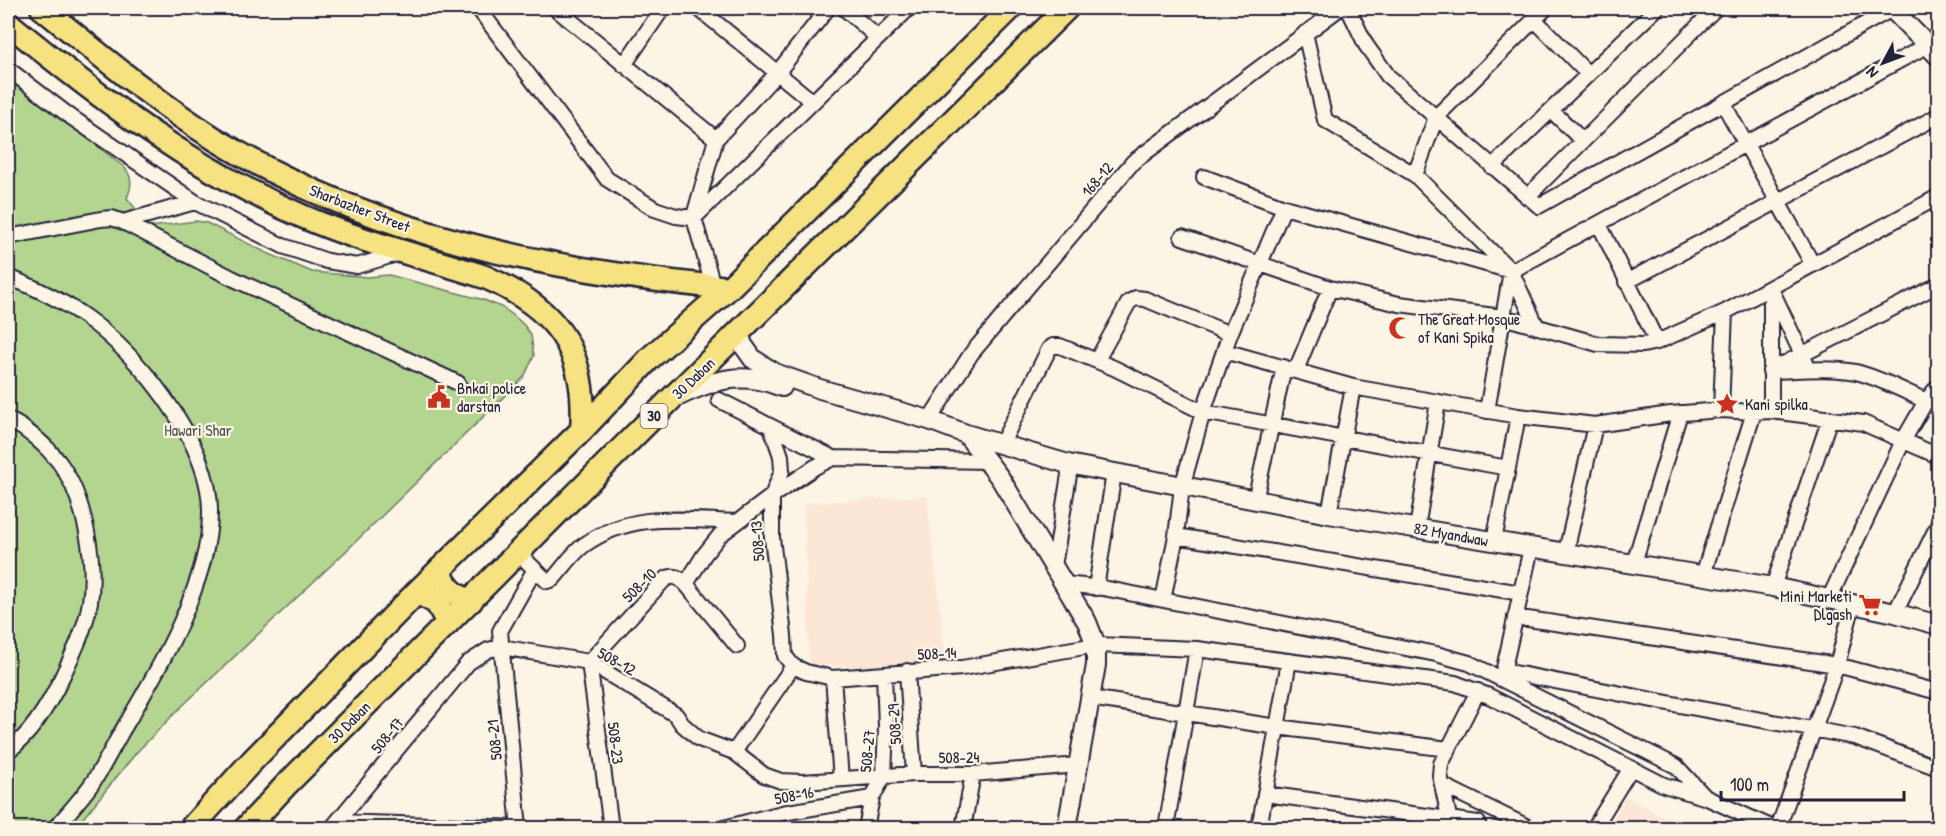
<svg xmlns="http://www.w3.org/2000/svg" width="1946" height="836" font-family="'Patrick Hand',sans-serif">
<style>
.built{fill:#fce6d5}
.green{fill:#b3d58f;stroke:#6a7c65;stroke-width:1.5}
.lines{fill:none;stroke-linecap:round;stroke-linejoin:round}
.minor-casing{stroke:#22223b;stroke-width:18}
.tertiary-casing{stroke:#22223b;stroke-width:22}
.primary-casing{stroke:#22223b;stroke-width:27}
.minor{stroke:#fcf5e5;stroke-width:14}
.tertiary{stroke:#fcf5e5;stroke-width:18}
.primary{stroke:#f7e281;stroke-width:22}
.labels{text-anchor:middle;stroke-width:4.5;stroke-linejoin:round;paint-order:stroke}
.shield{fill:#fcf5e5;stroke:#63616e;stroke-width:1.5}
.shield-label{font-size:15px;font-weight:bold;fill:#22223b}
.street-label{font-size:16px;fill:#22223b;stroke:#fcf5e5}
.poi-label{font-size:16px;fill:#22223b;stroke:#fcf5e5;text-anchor:start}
.park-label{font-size:16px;fill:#4e5854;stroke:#fcf5e5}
</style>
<rect width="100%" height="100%" fill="#fcf5e5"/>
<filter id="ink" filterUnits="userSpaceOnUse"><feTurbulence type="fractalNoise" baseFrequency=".0167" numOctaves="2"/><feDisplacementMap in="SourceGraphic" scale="12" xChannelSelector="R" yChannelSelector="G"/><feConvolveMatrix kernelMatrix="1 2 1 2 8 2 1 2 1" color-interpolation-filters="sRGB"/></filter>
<g filter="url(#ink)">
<path class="built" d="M927,496L947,669L809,665L804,503Z
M1626,797L1684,828H1608Z"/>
<path class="green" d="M8,77L124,167C133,177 132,186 127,198L150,227L196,221L207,223L267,253L312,272L368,277L389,275L484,300L501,307L513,315L524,325L531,335L534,356L524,377L344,553L177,711L137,752L75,828H8Z"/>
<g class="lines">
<g class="minor-casing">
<path id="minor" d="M478,8L607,179L655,209L676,216L694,218L713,286
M555,8L716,139
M698,8L813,102
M844,8L878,38
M1348,8L1366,45L1388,76L1539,206L1892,9
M1534,19L1588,74
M1305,33L1325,120L1415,175L1511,271L1537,327
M624,65L663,8
M8,69L71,117L195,202L283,246L327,261L357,266L400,253
M1723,103L1813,265
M1552,111L1583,141
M1492,167L1657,8
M1415,175L1436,117L1546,8
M1204,177L1284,207L1511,271L1928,45
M1527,197L1716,8
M694,216L716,139L778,72L828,8
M694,218L909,8
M123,222L195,202
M1599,224L1657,342
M8,237L101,219L112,218L123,222L232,278L458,383
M1182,237L1330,288L1399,304L1503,317L1598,344L1643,345L1657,342L1725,312L1938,197
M8,277C70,301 107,327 150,379C178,414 209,462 210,509C212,579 157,673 122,731C113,747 105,763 95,779C84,796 69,812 55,828
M1626,282L1938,116
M1773,293L1806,363
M1224,351L1353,387L1518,416L1595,425L1671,414L1721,410L1754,412L1771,411L1863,423L1938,456
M1097,360L1129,302L1136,298L1145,299L1230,334
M1296,370L1330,288
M1770,371L1938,285
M1775,371C1801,370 1830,367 1856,372C1880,378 1904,391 1926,401
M719,400L833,458L988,461
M1721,410L1725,312
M1487,411L1511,271
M1771,411V288
M8,419C28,430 45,444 59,462C85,497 96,561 90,602C86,627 74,652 63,675C50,703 33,733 8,751
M929,420L971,354L1133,162L1340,8
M771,427L781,456L782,471L772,496V538L784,635L785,656L793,666L806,672L833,678L962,668L1096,645L1197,649L1455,683L1489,696L1664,785L1707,798L1773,828
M1001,445L1049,349L1053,346H1060L1114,368L1203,412L1508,468
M1255,501L1284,367
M1329,514L1353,387
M1417,528L1438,402
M1176,536L1521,593
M1494,541L1518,416
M1566,552L1595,425
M518,553L547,581L553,579C563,568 573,553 584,545C632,511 682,520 736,522
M1634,563L1680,413
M1054,566L1069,475L1068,464
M1703,575L1754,412
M686,584L704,555L720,535L772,496L815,467L833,458
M1064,584L1103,588L1436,654L1469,663L1676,766L1705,797
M1773,587L1830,418
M1096,588L1114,473
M1829,599L1903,441L1926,401L1938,386
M1163,600L1176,536L1182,487L1203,412L1230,334L1284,207
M1895,613L1938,525
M1515,617L1837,665L1938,692
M907,671L914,774
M1504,671L1668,703L1855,737L1938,768
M1502,677L1531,548
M833,678L841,779
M1090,698L1277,727L1448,749
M734,752L793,666
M1442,785L1530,828
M1265,794L1478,823
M1449,817L1440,775L1441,764L1478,691
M337,822L523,828
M332,828L468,663L488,650L501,647L589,662L676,715L682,724L699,739L734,752L764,775L781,781L803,782L914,774H973L1078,765
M519,828L500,631L535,569
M611,828L589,662L664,580C674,574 678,577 686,584L737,646
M724,828L782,813L872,798
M866,828L872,798L884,776L886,726L884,674
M963,828L973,774
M1166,828L1197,649
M1259,828L1289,661
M1594,828L1631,768
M1778,828L1837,665L1853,604"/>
</g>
<g class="tertiary-casing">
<path id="tertiary" d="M1891,8L1938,56
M739,333L743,345L753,359L775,373L820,389L929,420L966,434L1068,464L1329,514L1773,587L1895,613L1938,625
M679,396C715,379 743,371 782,387
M967,435L1000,478L1087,622L1096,645V665L1067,828"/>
</g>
<g class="primary-casing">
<path id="primary" d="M42,8C98,53 154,101 215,139C370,235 550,271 729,288
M8,23C102,100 191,168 304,217C362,242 424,257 485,277C556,308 588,350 582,430
M440,569C444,586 454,596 471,601
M417,592L437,603L448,623
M191,828L252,761L417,592L582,430L650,358L729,288L1011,8
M246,828L285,786L668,402L1067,8"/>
</g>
<use href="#minor" class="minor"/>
<use href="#tertiary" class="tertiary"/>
<use href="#primary" class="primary"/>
</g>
</g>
<defs>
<g id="mosque-bare" transform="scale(1.8)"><path d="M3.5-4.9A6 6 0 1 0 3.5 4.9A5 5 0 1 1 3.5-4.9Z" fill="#c8321e" stroke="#fcf5e5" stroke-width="2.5" paint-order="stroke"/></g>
<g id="civic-bare" transform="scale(1.8)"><path d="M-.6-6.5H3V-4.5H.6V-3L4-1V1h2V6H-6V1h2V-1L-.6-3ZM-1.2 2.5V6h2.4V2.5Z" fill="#c8321e" stroke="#fcf5e5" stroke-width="2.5" paint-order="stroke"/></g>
<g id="sight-bare" transform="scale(1.8)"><path d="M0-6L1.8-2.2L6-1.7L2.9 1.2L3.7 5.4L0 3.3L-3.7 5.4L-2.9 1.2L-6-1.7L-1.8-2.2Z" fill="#c8321e" stroke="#fcf5e5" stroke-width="2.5" paint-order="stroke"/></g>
<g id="supermarket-bare" transform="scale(1.8)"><path d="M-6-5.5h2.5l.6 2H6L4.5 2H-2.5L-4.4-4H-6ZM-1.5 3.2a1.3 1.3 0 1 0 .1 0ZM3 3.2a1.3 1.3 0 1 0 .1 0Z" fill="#c8321e" stroke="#fcf5e5" stroke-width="2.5" paint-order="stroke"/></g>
</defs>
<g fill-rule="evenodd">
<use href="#mosque-bare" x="1400" y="328"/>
<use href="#civic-bare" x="439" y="397"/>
<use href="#sight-bare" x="1727" y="404"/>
<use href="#supermarket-bare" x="1870" y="605"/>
</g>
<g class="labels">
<rect class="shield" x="640.5" y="404" width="27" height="24" rx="4.5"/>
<g class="shield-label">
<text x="654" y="421">30</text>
</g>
<g class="street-label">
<text transform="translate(1097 179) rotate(-50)" y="6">168-12</text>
<text transform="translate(360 208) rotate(21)" y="6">Sharbazher Street</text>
<text transform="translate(693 378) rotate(-44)" y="6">30 Daban</text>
<text transform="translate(1451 534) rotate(10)" y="6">82 Myandwaw</text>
<text transform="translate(757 541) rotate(-94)" y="6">508-13</text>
<text transform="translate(639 585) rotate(-45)" y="6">508-10</text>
<text transform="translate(937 653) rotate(-3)" y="6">508-14</text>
<text transform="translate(617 661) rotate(29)" y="6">508-12</text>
<text transform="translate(349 722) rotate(-45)" y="6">30 Daban</text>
<text transform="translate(894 724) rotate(-94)" y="6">508-29</text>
<text transform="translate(387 735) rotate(-51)" y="6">508-17</text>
<text transform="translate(494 740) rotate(-96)" y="6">508-21</text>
<text transform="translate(616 743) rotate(83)" y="6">508-23</text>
<text transform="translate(867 751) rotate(-85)" y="6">508-27</text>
<text transform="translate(959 757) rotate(-1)" y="6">508-24</text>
<text transform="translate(794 795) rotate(-11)" y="6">508-16</text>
</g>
<g class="poi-label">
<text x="1418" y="325">The Great Mosque<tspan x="1418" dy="18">of Kani Spika</tspan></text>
<text x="457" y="394">Bnkai police<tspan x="457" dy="18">darstan</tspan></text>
<text x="1745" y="410">Kani spilka</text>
<text x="1852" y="602" text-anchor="end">Mini Marketi<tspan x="1852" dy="18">Dlgash</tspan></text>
</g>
<g class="park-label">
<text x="198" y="436">Hawari Shar</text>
</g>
</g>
<rect width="1946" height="836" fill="none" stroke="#fcf5e5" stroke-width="30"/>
<rect x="15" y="15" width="1916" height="806" fill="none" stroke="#22223b" stroke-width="2" filter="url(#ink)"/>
<g transform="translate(1883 63) rotate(229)" stroke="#fcf5e5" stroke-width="4.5" paint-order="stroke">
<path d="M0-4.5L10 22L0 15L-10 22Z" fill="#22223b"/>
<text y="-9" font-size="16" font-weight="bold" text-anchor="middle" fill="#22223b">N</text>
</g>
<path d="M1721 791v9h183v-9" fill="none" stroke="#22223b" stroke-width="3"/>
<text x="1730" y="791" font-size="18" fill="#22223b" stroke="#fcf5e5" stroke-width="4.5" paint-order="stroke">100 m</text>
</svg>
